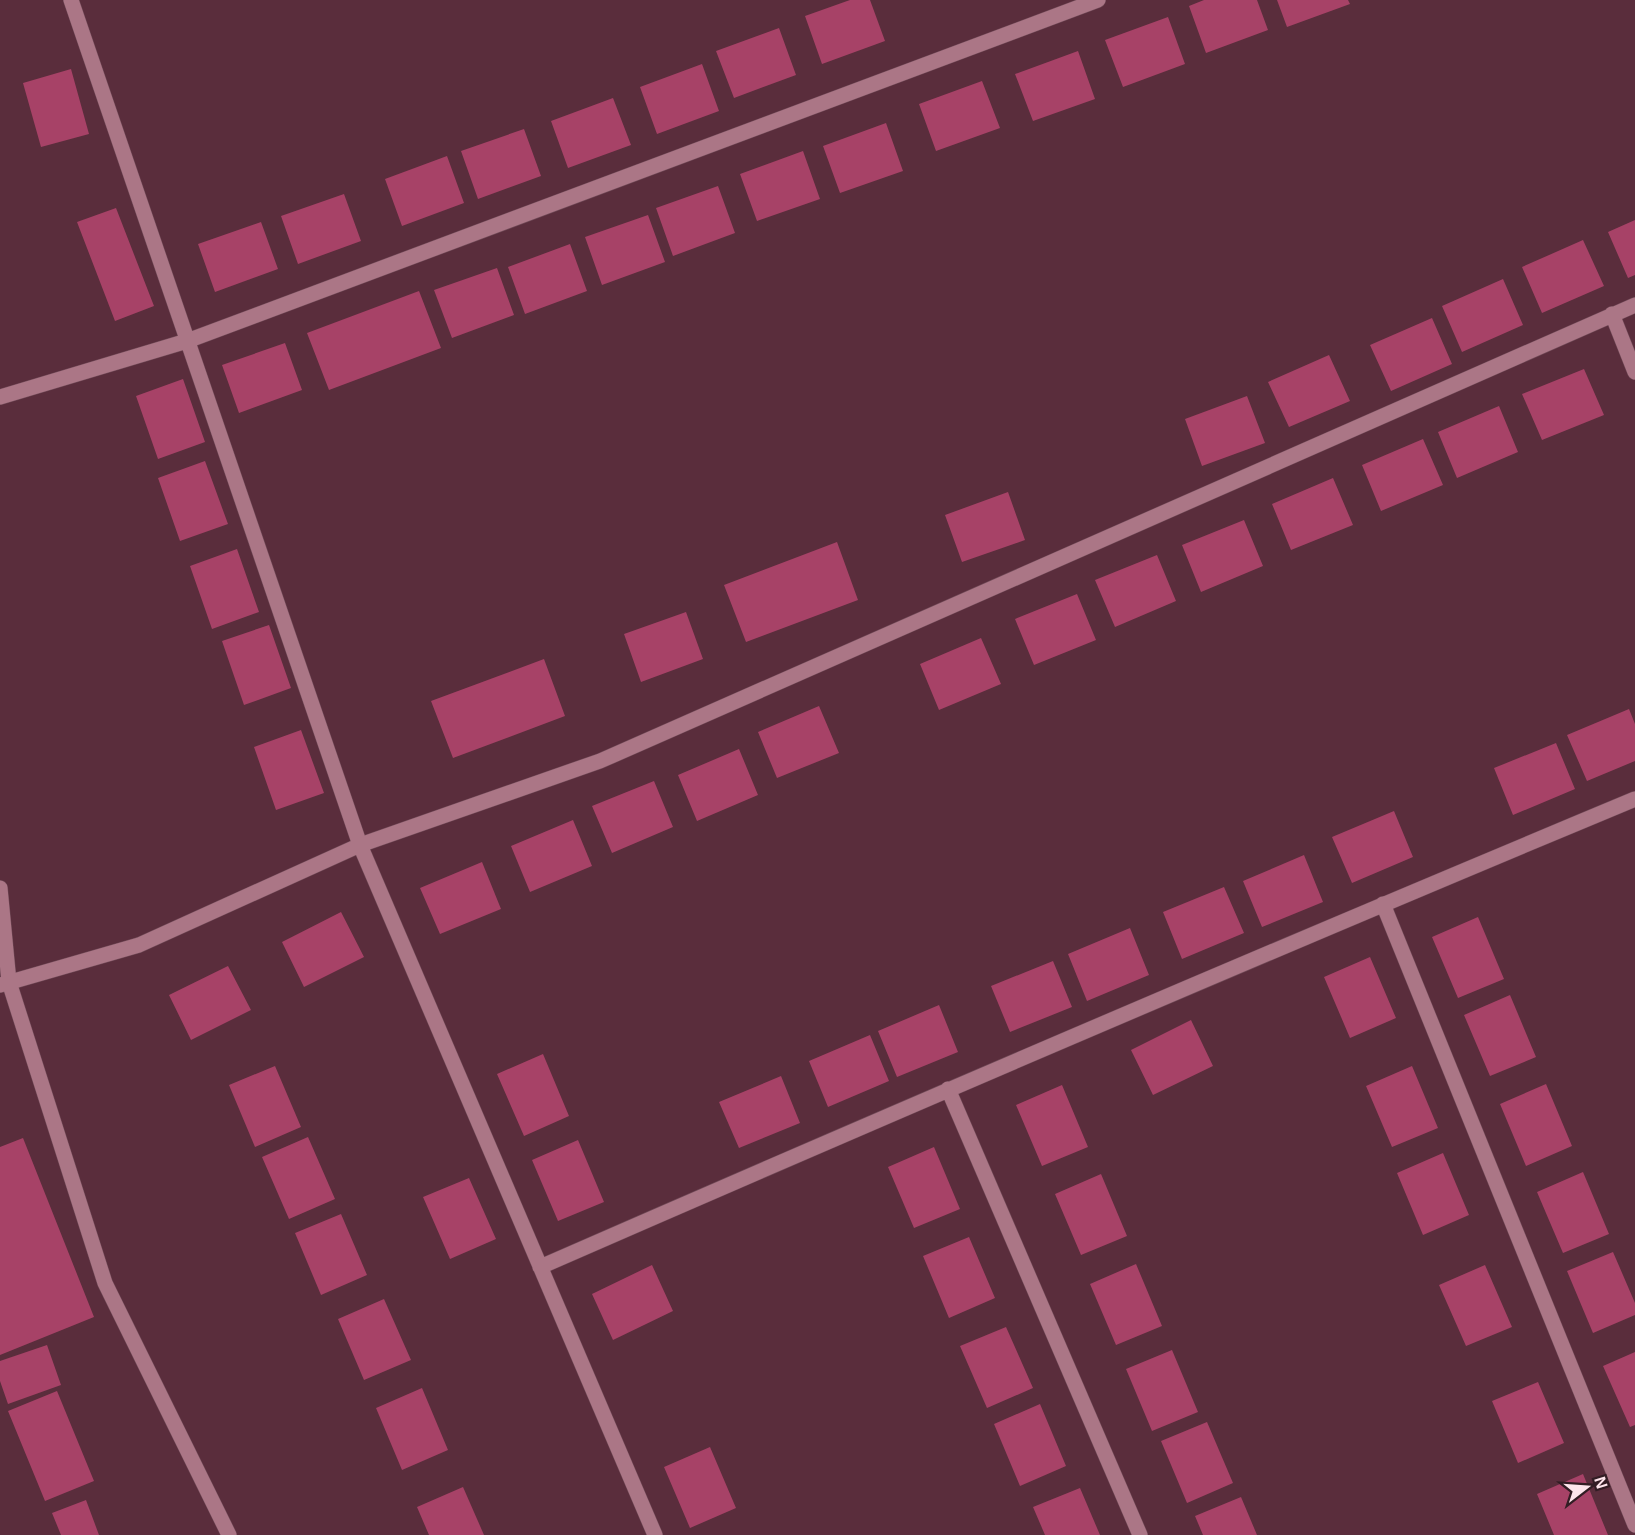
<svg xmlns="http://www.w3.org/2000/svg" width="1635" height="1535" font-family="Helvetica,sans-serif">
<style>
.building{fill:#a74267}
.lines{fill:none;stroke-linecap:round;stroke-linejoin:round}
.street-casing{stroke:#704a57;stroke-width:16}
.street{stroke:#ab7686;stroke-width:15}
</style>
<rect width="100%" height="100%" fill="#5a2d3c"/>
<path class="building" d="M850,0H870L885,41L822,64L805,16Z
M1204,0H1257L1268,30L1206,53L1189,6Z
M1277,0H1348L1350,4L1287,27Z
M1168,17L1185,64L1123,87L1105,40Z
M779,28L796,75L734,98L716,51Z
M1078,51L1095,99L1033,121L1015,74Z
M702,64L719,111L657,134L640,87Z
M71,69L89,134L41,147L23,83Z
M982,81L1000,128L936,151L919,104Z
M613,98L631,145L568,168L551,121Z
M886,123L903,171L840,193L823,146Z
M524,129L541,176L478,199L461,151Z
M803,151L820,199L757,221L740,174Z
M447,156L464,203L402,226L385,179Z
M718,186L735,233L673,256L656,208Z
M344,194L361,241L298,264L281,216Z
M116,208L154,306L115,321L77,222Z
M648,215L665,262L602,285L585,237Z
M1635,220V275L1628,278L1608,232Z
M261,222L278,269L215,292L198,244Z
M1583,240L1604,286L1542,313L1522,267Z
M570,244L587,291L525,314L508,267Z
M497,268L514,315L452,338L434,290Z
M1503,279L1523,325L1462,352L1442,306Z
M419,291L441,348L329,390L307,333Z
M1432,318L1452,364L1391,391L1370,345Z
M285,343L302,390L239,413L222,365Z
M1329,355L1350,401L1289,427L1268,382Z
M1584,369L1604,415L1542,440L1522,394Z
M183,379L205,442L158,459L136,396Z
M1247,396L1265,443L1202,466L1185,419Z
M1499,406L1518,452L1457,478L1438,432Z
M1423,439L1443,485L1381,511L1362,465Z
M205,461L228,524L180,541L158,478Z
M1333,478L1353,525L1291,550L1272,504Z
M1008,492L1025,540L962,562L945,515Z
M1244,520L1263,566L1201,592L1182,545Z
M837,542L858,600L746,642L724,585Z
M237,549L259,612L212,629L190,566Z
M1157,555L1176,601L1115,627L1095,580Z
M1077,594L1096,640L1034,665L1015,619Z
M686,612L703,659L641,682L624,634Z
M269,625L291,688L244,705L222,641Z
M981,638L1001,684L939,710L920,664Z
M544,659L565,716L453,758L431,701Z
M819,706L839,753L777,778L758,732Z
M1629,709L1635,724V761L1587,781L1567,735Z
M301,730L324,793L276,810L254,747Z
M1556,743L1575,789L1513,815L1494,768Z
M739,749L758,795L697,821L678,775Z
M654,781L673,827L612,853L592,806Z
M1394,811L1413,857L1352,883L1332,837Z
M573,820L592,866L530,892L511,846Z
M1304,855L1323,902L1262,927L1243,881Z
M482,862L501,909L440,934L420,888Z
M1224,887L1244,933L1182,959L1163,912Z
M341,912L364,957L304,987L282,942Z
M1478,917L1504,979L1458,998L1432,937Z
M1130,928L1149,975L1087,1001L1068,954Z
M1370,957L1396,1018L1350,1038L1324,977Z
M1053,961L1072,1007L1010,1032L991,986Z
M228,966L251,1010L191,1040L169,995Z
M1510,995L1536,1057L1490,1076L1464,1015Z
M939,1005L958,1052L897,1077L878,1031Z
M1191,1020L1213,1066L1153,1095L1131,1050Z
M870,1035L889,1081L828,1107L809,1061Z
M543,1054L569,1116L524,1136L497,1074Z
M275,1066L301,1127L255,1147L229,1085Z
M1412,1066L1438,1128L1392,1147L1366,1086Z
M781,1076L800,1123L739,1148L719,1102Z
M1546,1084L1572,1146L1526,1166L1500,1104Z
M1062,1085L1088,1147L1042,1166L1016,1105Z
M308,1137L335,1199L289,1219L262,1157Z
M23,1138L94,1317L0,1355V1147Z
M578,1140L604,1202L558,1221L532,1160Z
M934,1147L960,1209L914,1228L888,1167Z
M1443,1153L1469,1215L1423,1235L1397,1173Z
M1583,1172L1609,1234L1563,1253L1537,1192Z
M1101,1174L1127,1236L1081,1255L1055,1194Z
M469,1178L496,1239L450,1259L423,1197Z
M341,1214L367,1275L321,1295L295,1233Z
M969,1237L995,1298L949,1318L923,1256Z
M1613,1252L1635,1303V1315L1593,1333L1567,1271Z
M1136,1264L1162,1326L1116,1345L1090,1284Z
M652,1265L673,1311L613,1340L592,1294Z
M1485,1265L1512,1327L1466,1346L1439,1285Z
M384,1299L411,1360L364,1380L338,1319Z
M1006,1327L1033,1388L987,1408L960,1346Z
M47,1345L61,1385L8,1404L0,1381V1361Z
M1172,1350L1198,1412L1152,1431L1126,1369Z
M1635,1352V1425L1630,1427L1603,1366Z
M1538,1382L1564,1443L1518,1463L1492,1401Z
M422,1388L448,1450L402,1470L376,1408Z
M57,1391L94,1481L45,1501L8,1411Z
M1040,1404L1066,1466L1020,1486L994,1424Z
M1207,1422L1233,1483L1187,1503L1161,1441Z
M710,1447L736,1508L690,1528L664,1467Z
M1583,1474L1608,1535H1554L1537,1494Z
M463,1487L484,1535H429L417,1507Z
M1080,1488L1100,1535H1045L1033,1507Z
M1241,1497L1257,1535H1203L1195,1516Z
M86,1500L99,1535H61L52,1513Z"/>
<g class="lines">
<g class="street-casing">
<path id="street" d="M71,0L360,845L655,1535
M1612,314L1635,372
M0,397L187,341L1098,0
M0,888L9,982L105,1283L229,1535
M1383,904L1635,1525
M0,985L139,945L360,845L600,761L1635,305
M948,1089L1140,1535
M540,1267C904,1108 1268,952 1635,799"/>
</g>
<use href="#street" class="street"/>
</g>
<g transform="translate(1587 1487) rotate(73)" stroke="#321d24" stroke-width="4.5" paint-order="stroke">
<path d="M0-4.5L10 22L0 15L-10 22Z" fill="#fde5ec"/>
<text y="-9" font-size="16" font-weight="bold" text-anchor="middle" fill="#fde5ec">N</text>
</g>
</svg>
